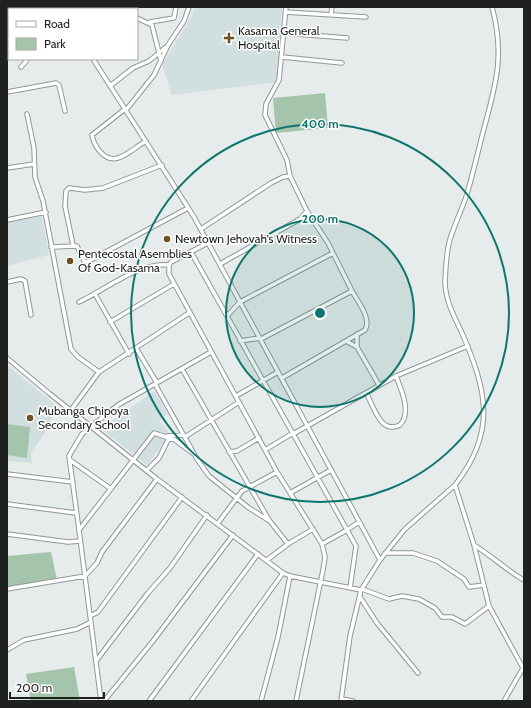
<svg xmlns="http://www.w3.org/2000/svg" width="531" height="708" font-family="Cabin,sans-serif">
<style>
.built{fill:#d1dfe0}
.green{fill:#a4c4ab}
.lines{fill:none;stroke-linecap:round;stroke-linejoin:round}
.minor-casing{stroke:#929797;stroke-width:5.5}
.minor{stroke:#fff;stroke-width:3.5}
.ring{fill:none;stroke:#0f766e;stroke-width:2}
.poi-dot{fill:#6e5024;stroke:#fff;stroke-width:1.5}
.labels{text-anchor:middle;stroke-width:3;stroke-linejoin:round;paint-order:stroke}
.poi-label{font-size:12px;fill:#1f2121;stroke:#fff;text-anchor:start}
.centre{fill:#0f766e;stroke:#fff;stroke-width:2}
.ring-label{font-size:12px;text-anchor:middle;font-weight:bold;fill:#0f766e;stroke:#fff;stroke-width:3;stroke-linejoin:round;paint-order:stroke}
</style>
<rect width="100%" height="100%" fill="#e6ebeb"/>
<path class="built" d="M193,7H282L277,82L172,95L162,65L194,12Z
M42,216L49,255L7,266V222Z
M7,365L57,406L47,430L31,453L32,463L7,461Z
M154,391L168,414L159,420L170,434L147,465L101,429Z"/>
<path class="green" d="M325,93L328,128L276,133L273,98Z
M7,424L30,427L27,458L7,455Z
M51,552L57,580L7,587V556Z
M74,667L80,701H31L26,674Z"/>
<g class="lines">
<g class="minor-casing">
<path id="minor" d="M61,7L62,9
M127,7L129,9
M286,7L279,80L266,104L265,115L287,160L290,176L307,211L328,243L352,291
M285,12L366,17
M331,15L332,7
M137,18L152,25L161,61
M150,22L174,18L176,7
M284,33L347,38
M7,37H9
M282,57L342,63
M93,59L194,217L380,560
M21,67L28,59
M110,86L133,68L149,61L166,47
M7,92L56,83L59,85L65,111
M125,109L92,135C94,146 104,162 118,158C128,155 137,146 146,141
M126,110L154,75L168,45L184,21L189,7
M27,114L34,148L35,177L43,201L71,349L78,357L99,372
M7,168L34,164
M300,219L307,211
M7,220L46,212
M201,229L271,183L283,177L290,176
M208,243L171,262L169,265V274L277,472L322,544L325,557L323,570L296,701
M73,245L65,206L66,191L69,188L85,190L103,188L162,165
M51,247L77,246L84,261L87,262L188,208
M191,252L356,546L350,588
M220,264L300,219H312
M7,282L21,279L25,281L31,315
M95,294L129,354
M79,302C105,290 140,261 169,265
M227,316L240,302L333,253
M110,322L174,284
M357,334V347L379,385
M261,339L352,291C358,302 372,319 365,330L282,378
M240,341L260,338
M346,341L357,347
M136,348L157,383
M7,358L50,394L157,479L283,573L290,576L361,590L380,560L405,529L455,485C497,432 487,391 462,333C454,316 445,300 445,281C446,267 446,253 450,239C455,224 462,209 467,194C473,173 478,152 483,132C496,85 505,55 492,7
M182,369L269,520L288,544
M155,384L197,459L209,476L249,508L268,520
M366,393C374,406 380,435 400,425C412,412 401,389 396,376
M236,396L278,372
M71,410L99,372L189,313
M293,434L396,376L468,346
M167,436L184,435
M185,437L239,402
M265,450L293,433
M229,452L237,451L259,438
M70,460L111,489
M147,470L159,458L169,438
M7,474L73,482
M455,485L474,545L489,606L523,668L504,701
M290,493L331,470
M7,504L76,513
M218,523L242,491L277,472
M79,530L69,456L82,434L118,405L211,352
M347,530L359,522
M7,534L68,542L80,541
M322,544L347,530
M474,545C492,556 506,570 524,580
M385,553H413L437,561L464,579L469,587L484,585
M267,560L288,544L313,529
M7,589L85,576L97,563L102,552L157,479
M362,589L389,599L402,596L419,599L435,608L442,617H452L465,624L489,606
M360,597L377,623L418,673
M90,616L98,612L182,497
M7,650L24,640L77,629L91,622
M96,661L148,593L170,568L207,515
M342,699L353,701
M101,701L79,530L154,433L175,440L194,454
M104,701L153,641L233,535
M149,701L258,554
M191,701L283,573
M261,701L278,637L290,576
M341,701L350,636L361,590"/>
</g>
<use href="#minor" class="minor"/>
</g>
<circle cx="320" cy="313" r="94" fill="#0f766e" fill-opacity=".12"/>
<g class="ring">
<circle cx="320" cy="313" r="94"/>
<circle cx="320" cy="313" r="189"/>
</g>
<g class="poi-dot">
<path d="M227 32h4v4h4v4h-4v4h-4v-4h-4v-4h4z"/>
<circle cx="167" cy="239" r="4"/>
<circle cx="70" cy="261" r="4"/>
<circle cx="30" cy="418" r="4"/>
</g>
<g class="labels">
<g class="poi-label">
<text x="238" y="35">Kasama General<tspan x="238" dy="14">Hospital</tspan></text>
<text x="175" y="243">Newtown Jehovah's Witness</text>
<text x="78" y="258">Pentecostal Asemblies<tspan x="78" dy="14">Of God-Kasama</tspan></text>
<text x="38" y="415">Mubanga Chipoya<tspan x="38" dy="14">Secondary School</tspan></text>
</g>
</g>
<circle cx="320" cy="313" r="6" class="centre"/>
<g class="ring-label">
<text x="320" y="128">400 m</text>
<text x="320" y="223">200 m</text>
</g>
<rect width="531" height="708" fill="none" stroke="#1f2121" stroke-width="16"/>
<rect x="8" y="8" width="130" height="52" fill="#ffffff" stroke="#a5a6a6"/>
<rect x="16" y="21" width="20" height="6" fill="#ffffff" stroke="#a5a6a6"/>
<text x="44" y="28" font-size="12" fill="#1f2121">Road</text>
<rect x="16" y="38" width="20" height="12" fill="#a4c4ab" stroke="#a5a6a6"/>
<text x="44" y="48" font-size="12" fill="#1f2121">Park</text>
<path d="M10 692v6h94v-6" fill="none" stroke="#1f2121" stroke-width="2"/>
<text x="16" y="692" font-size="12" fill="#1f2121" stroke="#ffffff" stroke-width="3" paint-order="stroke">200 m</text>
</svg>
